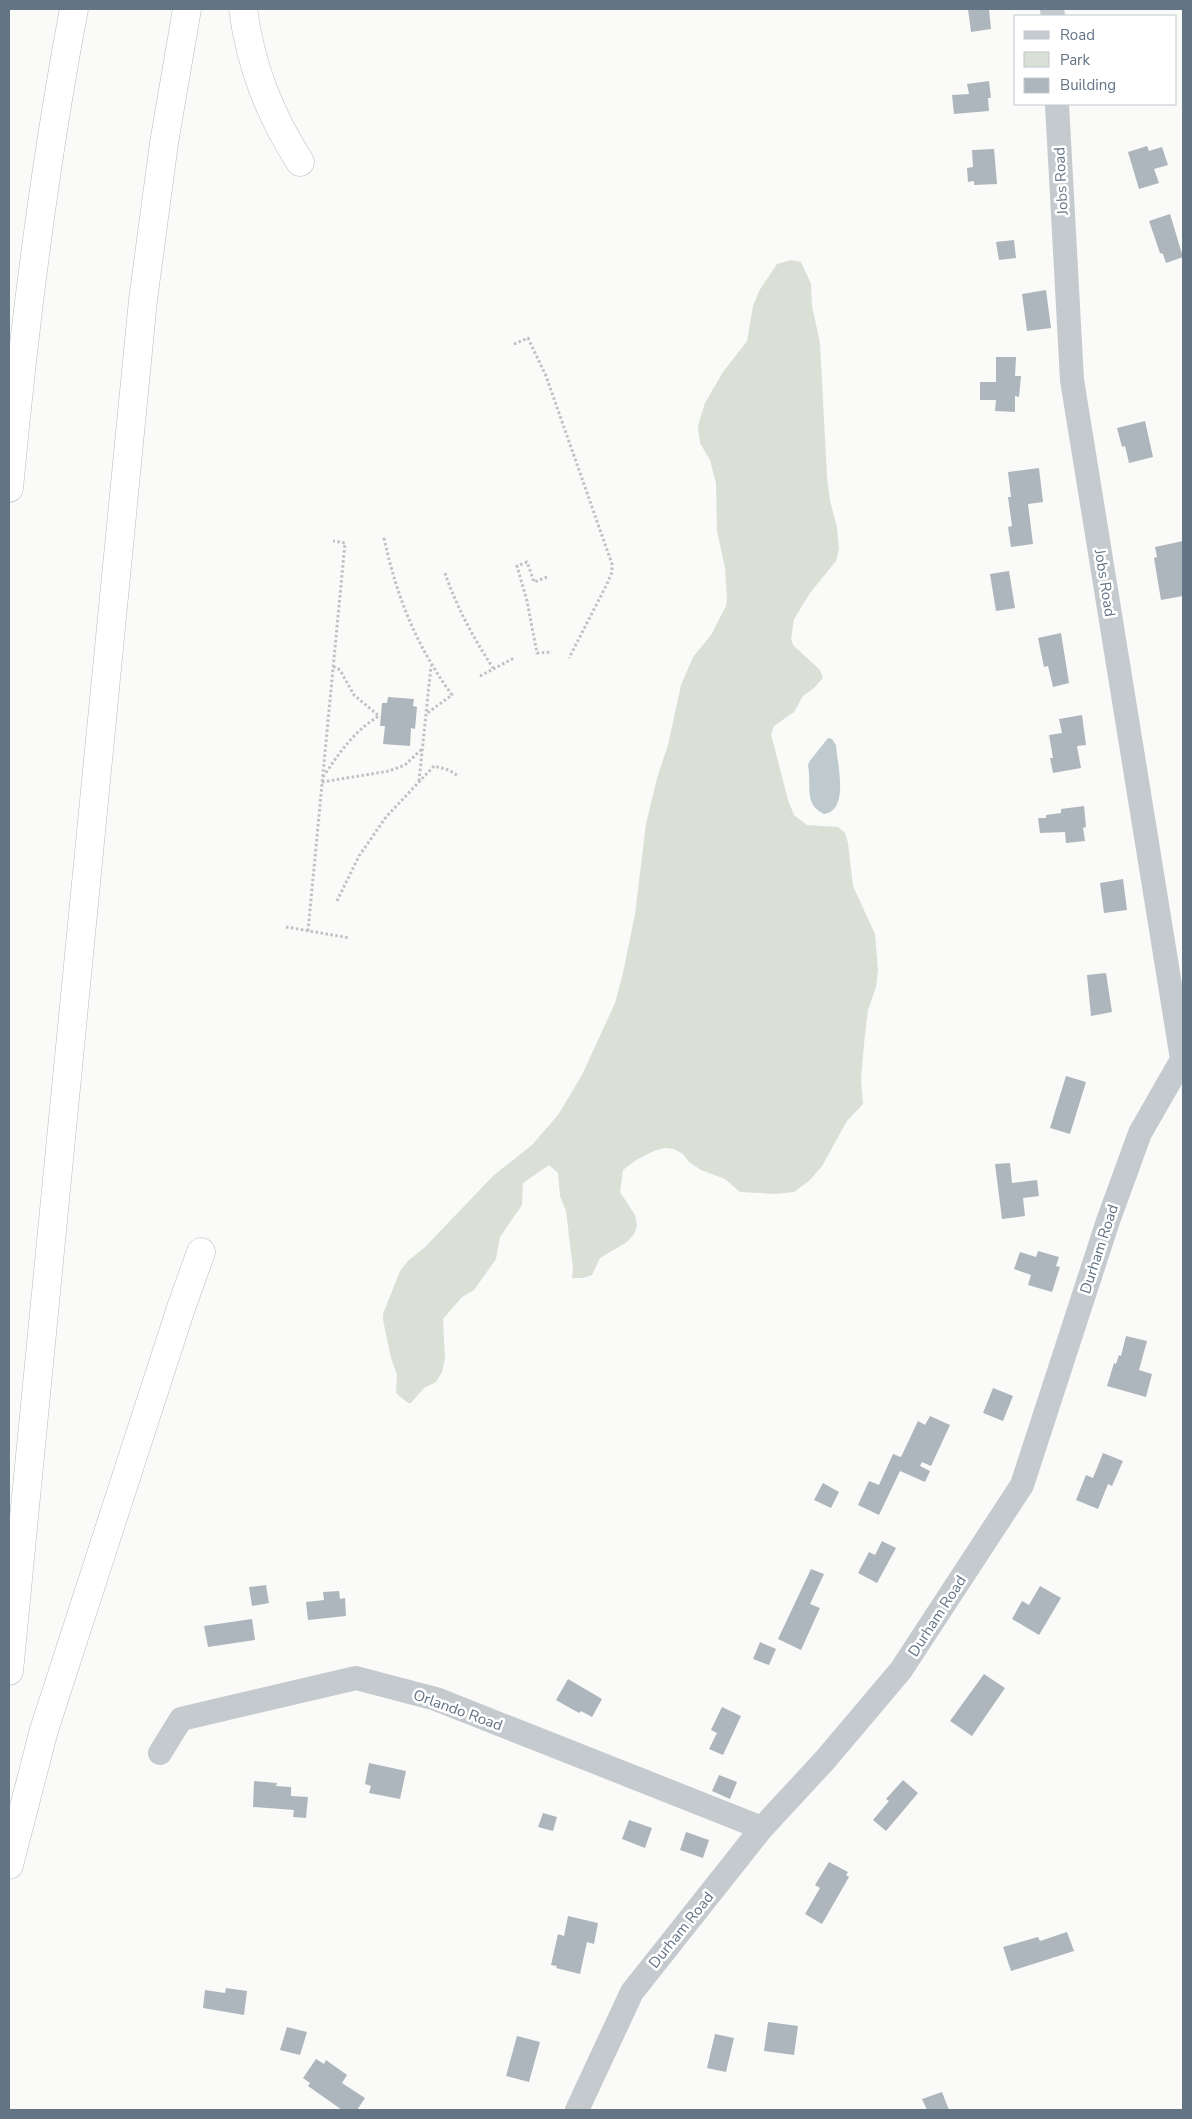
<svg xmlns="http://www.w3.org/2000/svg" width="1192" height="2119" font-family="'Nunito Sans',sans-serif">
<style>
.green{fill:#dae0d6}
.water{fill:#bfcacf}
.building{fill:#aeb6bd}
.lines{fill:none;stroke-linecap:round;stroke-linejoin:round}
.highway-casing{stroke:#b8bcc0;stroke-width:29}
.path{stroke:#bfc2c5;stroke-width:3;stroke-dasharray:2.5 2.5;stroke-linecap:butt}
.minor{stroke:#c5cace;stroke-width:24}
.highway{stroke:#fff;stroke-width:28}
.labels{text-anchor:middle;stroke-width:5;stroke-linejoin:round;paint-order:stroke}
.street-label{font-size:15px;fill:#637485;stroke:#fff}
</style>
<rect width="100%" height="100%" fill="#fafaf8"/>
<path class="green" d="M791,260L801,262L811,284L812,306L820,343L827,477L830,501L837,527L839,549L836,561L810,593L794,619L791,639L793,645L820,670L823,678L814,688L803,696L794,712L774,726L771,734L788,800L794,815L807,825L838,827L845,833L848,843L853,886L875,934L878,970L876,987L868,1010L864,1044L861,1078L863,1104L847,1121L822,1166L810,1180L794,1192L776,1194L740,1192L725,1179L701,1170L689,1162L683,1154L674,1149L664,1148L654,1151L636,1160L623,1170L620,1192L635,1215L637,1226L634,1234L627,1242L600,1258L592,1275L583,1278H572L573,1269L566,1211L560,1196L558,1173L549,1165L523,1183L522,1205L500,1237L496,1259L474,1290L462,1297L443,1319L445,1358L442,1372L436,1382L424,1388L411,1403H408L396,1393L397,1375L391,1358L383,1320V1314L400,1271L408,1261L425,1247L494,1175L532,1145L558,1115L582,1075L615,1003L623,973L635,914L646,824L657,778L668,745L681,685L693,657L711,635L726,606L727,599L725,568L717,531L716,483L710,460L700,443L698,428L699,422L705,403L723,372L747,341L753,306L759,291L777,264Z"/>
<path class="water" d="M828,738L832,739L836,745C837,764 850,810 824,814C803,804 812,785 808,766L809,762Z"/>
<path class="building" d="M968,9H989L991,29L971,32Z
M989,81L991,98H988L989,111L954,114L952,95L969,94L967,84Z
M1147,146L1149,151L1162,147L1168,165L1154,169L1159,183L1139,189L1128,152Z
M994,149L997,184L974,185V181L968,182L967,168L973,167L972,150Z
M1170,214L1183,257L1166,263L1163,254L1160,253L1149,221Z
M1014,240L1016,258L999,260L996,242Z
M1046,290L1051,328L1027,331L1022,294Z
M996,357H1016L1015,376H1021L1019,397L1015,396V412L995,411L996,400H980V382H996Z
M1145,421L1153,457L1129,463L1125,446L1122,447L1117,428Z
M1039,468L1043,502L1028,504L1033,544L1011,547L1008,527L1012,526L1008,497H1011L1008,472Z
M1183,541V596L1161,600L1154,558L1157,557L1155,547Z
M1009,571L1015,608L996,611L990,574Z
M1061,633L1069,683L1053,687L1048,666L1044,667L1038,638Z
M388,697L414,699L413,706L417,707L415,729L411,728L410,746L383,744L385,726H380L382,703H387Z
M1082,715L1086,745L1077,746L1081,768L1053,773L1050,758H1053L1049,735L1062,733L1059,719Z
M1084,806L1086,827L1083,828L1085,841L1066,843L1065,832L1040,833L1038,818H1046V815L1061,813V809Z
M1123,879L1127,910L1104,913L1100,883Z
M1106,973L1112,1012L1091,1016L1087,975Z
M1066,1076L1086,1082L1070,1134L1050,1128Z
M1010,1163L1012,1183L1037,1180L1039,1196L1023,1198L1025,1216L1002,1219L995,1164Z
M1038,1251L1059,1257L1056,1266L1060,1267L1052,1292L1028,1285L1031,1275L1014,1269L1020,1252L1036,1257Z
M1126,1336L1147,1341L1139,1370L1152,1374L1146,1397L1107,1386L1114,1363L1116,1364L1119,1355L1121,1356Z
M993,1388L1013,1396L1003,1421L983,1413Z
M930,1416L950,1425L931,1466L922,1462L920,1466L930,1471L925,1482L900,1471L879,1515L858,1505L869,1481L879,1485L893,1454L901,1457L918,1421L925,1425Z
M1103,1453L1123,1461L1112,1486L1108,1484L1098,1509L1076,1500L1086,1475L1093,1478Z
M823,1483L839,1492L831,1508L814,1500Z
M882,1541L896,1548L877,1583L858,1573L869,1552L875,1555Z
M811,1569L824,1574L810,1604L820,1608L801,1650L778,1639Z
M266,1585L269,1603L252,1606L249,1587Z
M1040,1586L1061,1598L1039,1635L1012,1619L1022,1601L1029,1605Z
M339,1591L340,1599L345,1598L346,1616L308,1620L306,1602L324,1600L323,1592Z
M252,1619L255,1640L208,1647L204,1626Z
M760,1642L776,1649L769,1665L753,1659Z
M984,1674L1005,1688L972,1736L950,1721Z
M568,1679L602,1699L592,1717L581,1711L579,1713L556,1700Z
M722,1707L741,1716L723,1755L709,1749L717,1733L711,1730Z
M369,1763L406,1771L400,1799L369,1793L371,1786L365,1784Z
M719,1775L737,1782L730,1799L712,1791Z
M903,1780L918,1793L886,1831L873,1820L889,1801L886,1799Z
M254,1781L277,1783L276,1786L291,1787V1796L308,1797L306,1818L293,1817L294,1810L253,1807Z
M543,1813L557,1817L553,1831L538,1827Z
M629,1820L652,1828L645,1848L622,1839Z
M686,1832L709,1840L703,1858L680,1850Z
M829,1862L848,1872L846,1875L849,1877L822,1924L805,1914L820,1888L815,1885Z
M568,1916L598,1923L594,1944L587,1942L580,1974L556,1968L557,1966L551,1965L558,1934L564,1936Z
M1067,1932L1074,1951L1011,1971L1003,1947L1038,1937L1040,1941Z
M226,1988L247,1991L244,2015L203,2008L205,1990L225,1993Z
M768,2022L798,2026L794,2055L764,2051Z
M287,2027L307,2032L300,2055L280,2050Z
M715,2034L734,2038L726,2072L707,2068Z
M517,2036L540,2042L529,2082L506,2076Z
M316,2059L324,2064L326,2060L347,2075L342,2083L365,2098L357,2110H342L308,2086L310,2083L303,2078Z
M942,2092L949,2110H927L922,2099Z"/>
<g class="lines">
<g class="highway-casing">
<path id="highway" d="M243,9C251,67 269,113 300,162
M9,488C24,328 44,167 74,9
M9,1671L143,300L164,143L187,9
M9,1865L44,1730L181,1308L201,1252"/>
</g>
<path class="path" d="M514,344L528,338L546,376L612,564V572L607,584L569,658
M384,538C397,598 416,645 452,695L426,714
M445,573C457,608 473,637 493,668
M547,577L534,582L527,562L517,566L527,601L537,653L552,652
M480,676L514,658
M323,777C340,752 354,731 379,716L354,695L340,670L333,666
M419,781L431,666
M322,782L389,771L405,765L422,749
M337,901L359,856L386,817L434,766L449,770L458,776
M286,927L350,938
M308,931L345,543L333,541"/>
<path class="minor" d="M1052,9L1053,16
M1057,104L1072,380L1182,1059
M160,1753L181,1719L356,1678L436,1699L762,1828
M577,2110L632,1992L762,1828L825,1760L901,1670L1022,1485L1108,1221L1140,1133L1183,1058"/>
<use href="#highway" class="highway"/>
</g>
<g class="labels">
<g class="street-label">
<text transform="translate(1061 181) rotate(-93)" y="5">Jobs Road</text>
<text transform="translate(1105 583) rotate(81)" y="5">Jobs Road</text>
<text transform="translate(1099 1249) rotate(-72)" y="5">Durham Road</text>
<text transform="translate(937 1616) rotate(-57)" y="5">Durham Road</text>
<text transform="translate(458 1710) rotate(20)" y="5">Orlando Road</text>
<text transform="translate(681 1930) rotate(-51)" y="5">Durham Road</text>
</g>
</g>
<rect width="1192" height="2119" fill="none" stroke="#637485" stroke-width="20"/>
<rect x="1014" y="15" width="162" height="90" fill="#ffffff" stroke="#c1c7ce"/>
<rect x="1024" y="31" width="25" height="8" fill="#c5cace" stroke="#c1c7ce"/>
<text x="1060" y="40" font-size="15" fill="#637485">Road</text>
<rect x="1024" y="52" width="25" height="15" fill="#dae0d6" stroke="#c1c7ce"/>
<text x="1060" y="65" font-size="15" fill="#637485">Park</text>
<rect x="1024" y="78" width="25" height="15" fill="#aeb6bd" stroke="#c1c7ce"/>
<text x="1060" y="90" font-size="15" fill="#637485">Building</text>
</svg>
